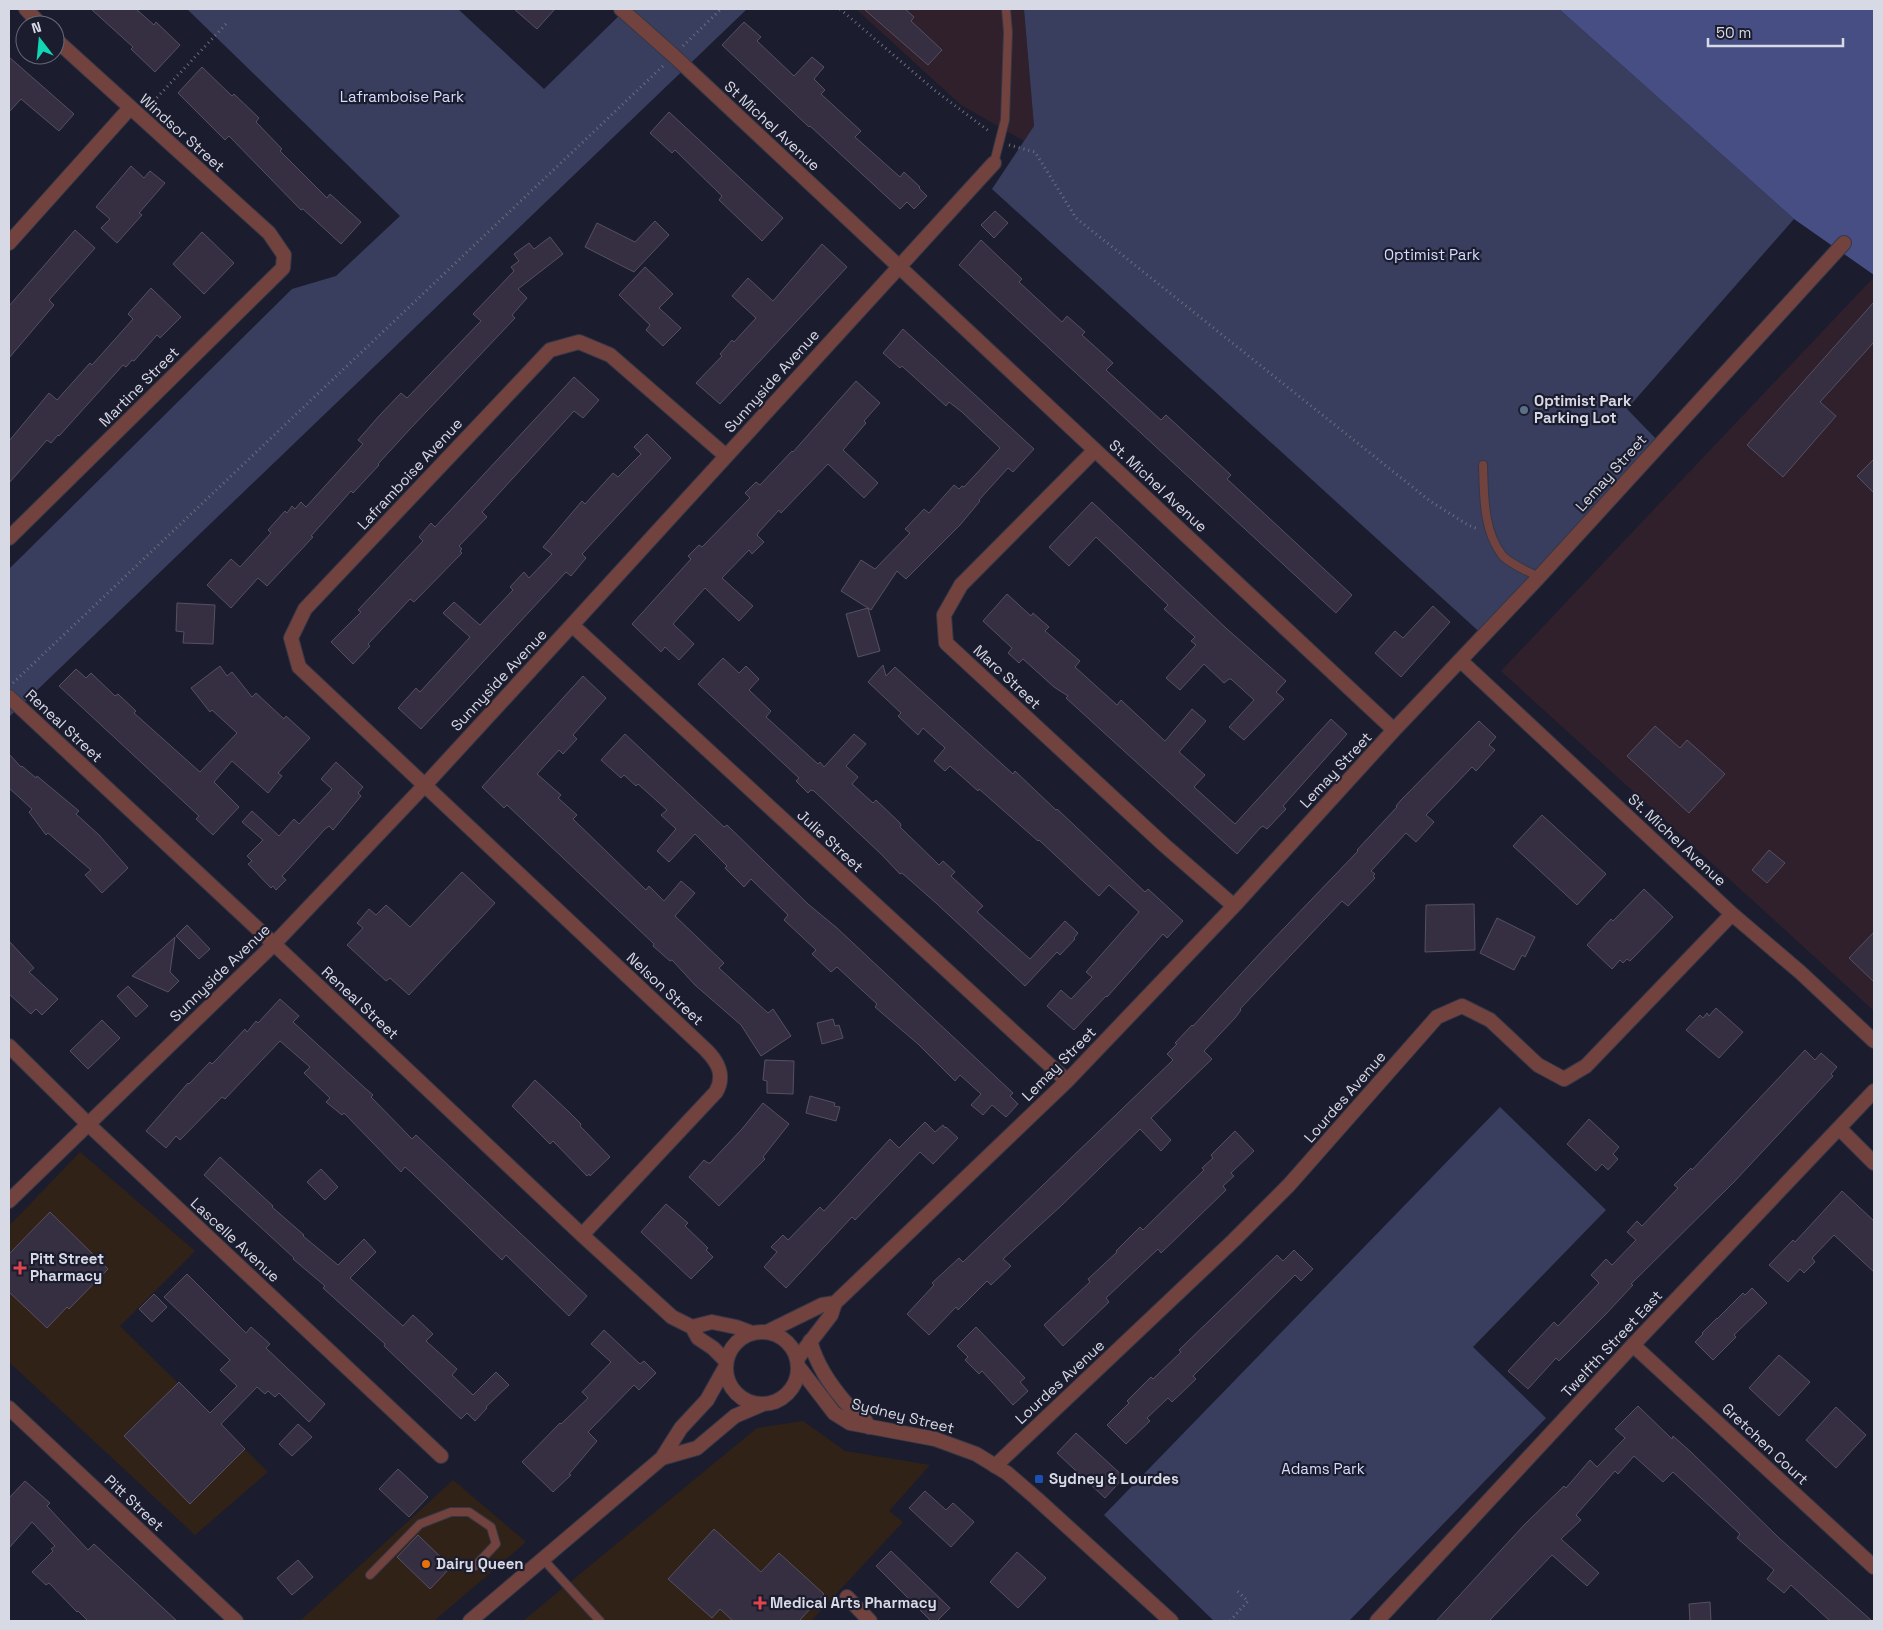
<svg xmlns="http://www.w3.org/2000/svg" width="1883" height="1630" font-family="'Space Grotesk',sans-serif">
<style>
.commercial{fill:#312217}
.industrial{fill:#2f202c}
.green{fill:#393e5f}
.forest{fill:#474e84}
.building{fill:#352f41;stroke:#565064}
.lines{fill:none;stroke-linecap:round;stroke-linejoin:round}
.service-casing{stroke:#353748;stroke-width:10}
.minor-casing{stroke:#353748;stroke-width:16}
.tertiary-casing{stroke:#353748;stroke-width:16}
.path{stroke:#6c6e7d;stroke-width:3;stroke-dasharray:1 4;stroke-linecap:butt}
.service{stroke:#72433e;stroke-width:8}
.minor{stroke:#72433e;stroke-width:14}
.tertiary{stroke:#72433e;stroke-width:14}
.service-dot{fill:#5c6f8a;stroke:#1b1d2e;stroke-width:2}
.health-dot{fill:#e0444e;stroke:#1b1d2e;stroke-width:2}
.transit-dot{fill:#1a4fb4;stroke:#1b1d2e;stroke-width:2}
.food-dot{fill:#e8710a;stroke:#1b1d2e;stroke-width:2}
.labels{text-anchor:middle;stroke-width:4.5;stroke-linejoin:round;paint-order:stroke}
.park-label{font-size:15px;fill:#d6dcff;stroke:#1b1d2e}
.street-label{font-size:15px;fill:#d7d9e5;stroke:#1b1d2e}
.poi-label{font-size:15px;font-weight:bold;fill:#d7d9e5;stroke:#1b1d2e;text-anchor:start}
</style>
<rect width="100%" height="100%" fill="#1b1d2e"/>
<path class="commercial" d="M80,1152L195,1251L120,1326L268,1472L195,1535L9,1362V1226Z
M803,1421L845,1451L930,1465L889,1511L903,1522L811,1621H523L757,1428Z
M453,1480L526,1542L434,1621H300Z"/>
<path class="industrial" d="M856,9H1024L1034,126L1024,141L961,105Z
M1874,277V1011L1501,671Z"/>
<path class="green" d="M187,9H458L544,89L626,9H747L9,717V569L292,289L336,276L400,216Z
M1024,9H1559L1794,219L1627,409L1661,444L1485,637L992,189L1034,126Z
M1500,1107L1606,1210L1473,1347L1546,1418L1349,1621H1214L1104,1515Z"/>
<path class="forest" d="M1559,9H1874V275L1794,219Z"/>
<path class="building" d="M91,9H136L154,25L156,22L180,45L155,72L131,49L133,47Z
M514,9H555L537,29Z
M864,9H905L914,17L911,21L942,50L928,65Z
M744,22L761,37L757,41L794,76L812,57L824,67L814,79L825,90L821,94L861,131L855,137L900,177L904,172L920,187L919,188L927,196L914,209L907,202L900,209L810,126L809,127L722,45Z
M9,57L74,114L59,131L21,99L9,112Z
M202,67L232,96L234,94L259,118L256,122L282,149L280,151L327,198L330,194L361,222L341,244L303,209L301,210L229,136L225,140L178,93Z
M669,112L783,218L762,241L719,200L722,196L675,150L672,153L650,133Z
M131,166L144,178L150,171L165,183L139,213L142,215L117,243L101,228L110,219L96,207Z
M995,211L1008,223L994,238L981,225Z
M655,221L669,235L634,272L585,247L597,223L635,242Z
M75,230L95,248L49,300L54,305L9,358V306Z
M202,232L234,263L204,294L173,264Z
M550,237L563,254L518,289L527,298L512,315L515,318L410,429L378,464L379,465L353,493L351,491L311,536L313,537L267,586L258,578L231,608L207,585L231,559L240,567L271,533L268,530L285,511L287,513L292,506L295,509L301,502L306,507L363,444L358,440L379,416L401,393L407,398L481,321L473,314L514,271L511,267L519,261L514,254L529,243L534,249Z
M981,240L1022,279L1019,282L1062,322L1067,316L1085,332L1082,335L1113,363L1106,370L1161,420L1166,415L1231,475L1227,479L1352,595L1336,613L959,265Z
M822,244L847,267L720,404L696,383L722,356L720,354L732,340L734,342L756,318L732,296L748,278L773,301Z
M645,267L673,294L659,308L681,328L663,346L646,330L650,325L619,295Z
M151,288L181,317L160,338L157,335L134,361L132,360L126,367L123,365L59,436L58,435L51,443L47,440L9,483V441L49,393L57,400L90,363L92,365L133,319L128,314Z
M1874,302V342L1820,402L1836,416L1783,477L1747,445Z
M903,329L1034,449L1013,472L1008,468L979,500L980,501L960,525L906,579L897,571L871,610L841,591L861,560L875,569L910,533L905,529L924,509L929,513L954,485L959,489L962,486L964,487L1000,448L962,412L949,402L946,406L902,366L900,368L883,353Z
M574,377L599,400L583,418L574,411L482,512L487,517L459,546L462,549L460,551L462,553L414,602L410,599L368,644L370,646L353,664L331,642L361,612L358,610L423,541L419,537L431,523L435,527Z
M856,381L880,403L864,421L866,423L843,450L878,483L864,498L828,464L781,513L779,510L759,532L757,535L764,542L752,554L749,550L722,578L753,606L739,621L705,588L673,624L694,644L679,660L665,647L661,652L632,624L691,559L688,556L699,545L702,547L750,498L745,493L756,482L760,485L792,451L793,452Z
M647,434L671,458L582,554L586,558L571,576L566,572L421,729L398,708L416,688L420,692L470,637L443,613L454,602L480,625L513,590L510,587L524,572L529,578L552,554L543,547L582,501L585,504L613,473L618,477L641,454L634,447Z
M1874,459V493L1857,476Z
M1092,502L1227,629L1286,681L1276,692L1284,699L1244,740L1229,727L1254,700L1231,679H1229L1224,683L1204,664L1180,690L1166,678L1196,645L1191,641L1195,637L1164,609L1168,605L1096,537L1069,566L1049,547Z
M1007,594L1031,616L1033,613L1049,627L1045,631L1080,661L1075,667L1117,705L1121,700L1165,741L1192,709L1206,721L1179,752L1205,775L1194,787L1235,824L1331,719L1347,734L1283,806L1286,809L1267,829L1263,826L1260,828L1237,854L1066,698L1068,696L1054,687L1023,659L1019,663L1008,653L1012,648L983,621Z
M177,603L215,605L213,644L183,643L184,632L176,631Z
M1433,606L1450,622L1401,677L1375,653L1395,631L1403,638Z
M868,608L880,651L858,657L846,614Z
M723,658L739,673L746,666L759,679L749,690L771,711L766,717L818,764L820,762L824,767L854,734L866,744L846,766L858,777L852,784L873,803L876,800L900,823L901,825L900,827L939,865L943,861L955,872L951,876L983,906L977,912L1030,959L1065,921L1078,933L1074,938L1075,939L1060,955L1057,952L1025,986L936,903L902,873L900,874L881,854L814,791L811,790L808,793L796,781L799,778L698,684Z
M883,665L886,676L895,667L1013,774L1015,771L1056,810L1057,809L1145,892L1148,889L1183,921L1167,938L1163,934L1107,997L1106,996L1074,1030L1047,1006L1061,990L1071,999L1092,977L1086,972L1139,912L1109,885L1099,896L1039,840L1038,841L979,789L978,791L950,766L945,771L934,761L945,748L923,728L918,735L898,716L901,713L868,682Z
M220,666L227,676L232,672L252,697L256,693L284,719L286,716L310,738L278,773L282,776L268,793L232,761L214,782L239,807L213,835L196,819L199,816L59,686L76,669L86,678L91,673L115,696L118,694L136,711L134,713L200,772L237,733L212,710L210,712L191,688Z
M583,676L606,698L573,735L577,739L563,754L559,750L537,774L561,795L558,798L577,815L573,819L646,890L649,886L664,901L681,881L695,893L675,916L724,963L719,968L768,1013L773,1009L791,1036L761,1056L741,1025L695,985L672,960L670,961L653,946L654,944L507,805L504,808L482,787Z
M1479,721L1496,737L1489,745L1495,750L1476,771L1472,767L1426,815L1434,822L1416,842L1406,833L1371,871L1375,874L1373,876L1375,878L1348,906L1342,901L1240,1009L1241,1010L1235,1018L1204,1051L1212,1059L1151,1118L1171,1140L1161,1151L1140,1129L1062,1205L1003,1259L1011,1266L991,1285L987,1281L958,1310L956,1307L929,1335L907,1314L934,1285L932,1283L959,1258L963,1262L1173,1060L1167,1054L1177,1044L1175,1043L1192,1025L1193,1026L1264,949L1358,851L1357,850L1397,807L1396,806L1401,800Z
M1655,726L1680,748L1687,740L1725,774L1689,813L1627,756Z
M625,734L724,827L727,825L808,904L837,928L1013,1093L1010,1096L1018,1104L1006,1117L992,1105L983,1115L971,1105L981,1094L960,1075L955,1081L918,1044L875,1007L877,1004L837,967L831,972L812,954L816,950L784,920L788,915L751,879L744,887L725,868L727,866L695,834L669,862L657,851L676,829L661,815L667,810L638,784L636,786L624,775L621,778L601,760Z
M9,754L21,767L22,766L36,778L37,776L79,811L76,814L99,835L128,868L102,893L85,875L91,870L48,833L46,835L29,812L32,809L9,788Z
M336,762L363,787L358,793L361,796L333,830L329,826L325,829L288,870L282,876L286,880L276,890L273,886L271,888L248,864L252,861L247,856L263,840L242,822L252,811L279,836L294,819L299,824L332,789L321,779Z
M1542,815L1606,874L1577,905L1513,846Z
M1769,850L1785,863L1767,883L1752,870Z
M462,872L495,903L409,995L390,978L386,981L347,945L363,928L357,923L369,909L376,915L386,905L410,927Z
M1644,889L1673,917L1630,961L1627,959L1623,963L1620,960L1612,969L1587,945L1611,919L1613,921Z
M1474,904L1475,950L1425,952L1426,905Z
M1497,918L1535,937L1525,957L1522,955L1514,970L1480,953Z
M187,925L210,949L199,959L176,936Z
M1874,932V982L1849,958Z
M175,937L170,972L179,981L168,992L132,976Z
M9,941L34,968L29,972L58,999L42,1015L36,1009L31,1014L9,994Z
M128,986L148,1006L136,1017L117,996Z
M280,999L299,1016L293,1022L366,1089L373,1095L371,1097L412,1139L416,1135L587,1296L569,1316L506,1255L502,1260L412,1173L405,1167L401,1172L344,1113L342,1115L326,1102L330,1098L304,1073L310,1067L280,1041L225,1099L222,1097L180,1140L176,1136L166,1148L146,1131L188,1083L189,1084L210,1062L212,1064L218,1058L245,1029L247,1032L256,1021L258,1023Z
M1716,1008L1743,1032L1719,1058L1686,1030L1700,1015L1703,1018L1707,1013L1709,1016Z
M833,1019L835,1026L839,1025L843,1038L822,1044L817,1023Z
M102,1020L120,1038L88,1069L70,1051Z
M1805,1050L1815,1060L1821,1053L1837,1067L1831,1074L1833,1076L1733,1183L1631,1284L1633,1285L1605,1315L1559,1361L1556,1358L1528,1389L1508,1371L1554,1322L1558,1326L1599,1283L1591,1275L1606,1259L1612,1265L1636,1240L1627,1232L1637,1221L1642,1226L1678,1188L1674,1185L1691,1168L1692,1170Z
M765,1060L794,1061L793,1094L767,1093V1081L763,1080Z
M535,1080L569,1112L581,1124L580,1126L610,1157L590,1176L589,1174L587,1176L553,1141L550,1144L512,1106Z
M810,1096L835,1103L834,1106L840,1107L836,1121L806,1113Z
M763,1103L789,1124L763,1157L765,1159L719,1206L689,1177L704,1160L708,1163H710L742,1129Z
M1589,1119L1619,1147L1613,1154L1618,1159L1608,1170L1602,1164L1596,1171L1567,1144Z
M925,1122L935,1132L943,1125L945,1128L946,1127L958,1138L933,1164L920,1152L855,1220L852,1217L786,1288L764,1267L777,1252L771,1247L783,1235L788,1240L820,1207L824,1211L890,1139L899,1148Z
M1235,1131L1254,1151L1231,1173L1234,1176L1223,1186L1226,1190L1161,1253L1158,1249L1106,1298L1109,1302L1063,1346L1044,1325L1090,1282L1088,1279L1117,1252L1116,1251L1140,1227L1143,1230L1204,1170L1202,1168L1213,1158L1211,1155Z
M220,1157L273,1206L272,1207L304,1235L303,1236L338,1265L364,1239L376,1252L350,1278L403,1326L413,1315L433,1334L426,1341L457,1369L452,1375L473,1395L496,1372L509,1385L486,1407L487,1408L475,1421L467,1413L461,1419L384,1346L385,1344L323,1288L325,1286L293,1259L294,1258L204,1175Z
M321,1169L338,1187L325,1200L307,1182Z
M1842,1191L1874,1221V1272L1834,1235L1812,1258L1815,1262L1804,1273L1800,1269L1788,1282L1769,1265L1793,1240L1795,1242Z
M666,1204L688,1223L685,1226L708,1248L706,1250L713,1257L691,1279L641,1232Z
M50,1212L108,1269L69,1309L67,1307L47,1328L9,1292V1254Z
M1294,1250L1313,1269L1301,1281L1295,1275L1193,1376L1196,1379L1172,1402L1168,1398L1147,1418L1150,1421L1126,1444L1107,1425L1129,1403L1127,1401L1151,1377L1153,1379L1181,1352L1179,1350L1277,1255L1283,1261Z
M187,1274L246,1333L251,1327L270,1344L266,1348L325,1404L309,1422L279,1393L275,1397L268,1391L265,1394L257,1387L221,1424L245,1449L190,1504L124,1436L179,1382L210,1413L237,1386L220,1370L230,1360L164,1297Z
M1752,1288L1767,1303L1734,1335L1736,1337L1713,1360L1695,1342L1703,1334L1702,1333L1717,1318V1319L1743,1293L1745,1295Z
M154,1294L167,1307L152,1322L139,1309Z
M976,1327L1025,1378L1020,1382L1028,1391L1013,1405L982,1371L979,1374L965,1360L968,1357L957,1346Z
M604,1330L640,1364L644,1361L656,1373L639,1390L634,1385L588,1432L597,1441L569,1474L571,1475L553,1492L522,1462L560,1423L561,1424L588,1398L582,1392L611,1362L591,1344Z
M1779,1355L1810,1382L1779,1416L1749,1388Z
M1638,1406L1672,1439L1673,1436L1691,1452L1778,1537L1872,1621H1830L1791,1585L1784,1593L1767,1579L1774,1570L1737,1538L1740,1534L1673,1472L1663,1482L1634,1456L1618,1474L1615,1471L1576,1515L1581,1520L1561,1539L1599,1573L1587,1586L1552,1555L1489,1621H1436L1524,1525L1564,1486L1566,1488L1590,1460L1597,1467L1625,1438L1615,1429Z
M1836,1407L1866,1435L1836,1468L1806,1440Z
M298,1424L312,1437L292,1456L279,1444Z
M1076,1433L1124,1477L1105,1498L1057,1453Z
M398,1469L428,1497L409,1517L379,1489Z
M25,1481L50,1503L47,1506L88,1550L94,1544L177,1621H88L78,1611L77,1612L49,1583L46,1585L32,1572L53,1551L51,1549L55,1546L32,1522L9,1548V1498Z
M925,1491L946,1510L953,1503L974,1522L951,1547L909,1508Z
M714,1529L761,1572L779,1553L824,1594L799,1621H733L720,1609L712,1618L668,1579Z
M418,1535L451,1567L430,1589L397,1557Z
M891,1551L950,1608L937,1621H931L876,1566Z
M1017,1552L1046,1578L1018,1608L990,1582Z
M298,1560L313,1577L292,1595L277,1578Z
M1710,1602L1711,1621H1690L1689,1604Z"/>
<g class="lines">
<g class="service-casing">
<path id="service" d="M994,163L1005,120L1008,32L1006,9
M1483,465C1484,495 1483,530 1502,555C1508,563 1529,572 1539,577
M542,1558L600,1621
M370,1575L420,1524L451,1512H469L491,1527L496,1544L475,1566"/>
</g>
<g class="minor-casing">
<path id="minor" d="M26,9L41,25
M621,9L674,56L1394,730
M9,243L130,108
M1095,450L961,585L944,615L946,643L1163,844L1234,906
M9,538L283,268L284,255L269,233L55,39
M572,625L1067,1081
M1461,661L1732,914L1800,972L1874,1041
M9,697L274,944L582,1235L672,1317L692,1327L698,1338L713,1348L726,1361
M9,1046L88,1124L441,1456
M1839,1128L1874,1163
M9,1201L274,944L425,785L572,625L994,163
M582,1235L716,1092C725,1076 719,1063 706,1050L299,667L291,638L305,609L550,350L579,342L610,355L726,456
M692,1327L712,1322L736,1327L752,1333
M767,1332L822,1305L835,1303
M1633,1345L1874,1567
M797,1359L831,1315L835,1303L1067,1081L1234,906L1394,730L1539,577L1844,243
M995,1466L1234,1240L1289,1185L1437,1017L1462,1006L1490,1020L1538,1065L1564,1079L1586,1066L1732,914
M847,1597L870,1621
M1377,1621L1633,1345L1874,1091"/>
</g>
<g class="tertiary-casing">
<path id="tertiary" d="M726 1368a36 36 0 1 1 72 0a36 36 0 1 1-72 0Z
M810,1341C817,1365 829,1383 845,1402C855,1413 861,1412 869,1427
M798,1366L834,1413L850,1423L935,1439L976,1454L1007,1473L1036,1498L1171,1621
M9,1408L236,1621
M662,1458L697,1448L735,1416L763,1404
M470,1621L662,1458L681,1428L707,1400L726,1366"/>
</g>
<path class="path" d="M840,9L933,89L990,132
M683,46L721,9
M150,105L226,24
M1009,145L1035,152L1076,218L1430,501L1468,525L1478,529
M13,683L663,66
M1230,1621L1248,1601L1236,1590"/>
<use href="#service" class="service"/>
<use href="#minor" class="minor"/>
<use href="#tertiary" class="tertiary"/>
</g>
<circle class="service-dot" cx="1524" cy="410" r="5"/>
<g class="health-dot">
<path d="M17.5 1260.5h5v5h5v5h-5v5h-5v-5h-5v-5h5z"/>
<path d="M757.5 1595.5h5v5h5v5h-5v5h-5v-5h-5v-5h5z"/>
</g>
<rect class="transit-dot" x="1034" y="1474" width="10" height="10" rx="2.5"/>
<circle class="food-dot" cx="426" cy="1564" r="5"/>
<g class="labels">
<g class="park-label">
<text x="402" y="102">Laframboise Park</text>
<text x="1432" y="260">Optimist Park</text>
<text x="1323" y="1474">Adams Park</text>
</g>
<g class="street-label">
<text transform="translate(772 126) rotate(43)" y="5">St Michel Avenue</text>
<text transform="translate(182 133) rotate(42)" y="5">Windsor Street</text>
<text transform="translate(772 381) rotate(-48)" y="5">Sunnyside Avenue</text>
<text transform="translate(139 387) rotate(-45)" y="5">Martine Street</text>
<text transform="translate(1611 473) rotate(-48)" y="5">Lemay Street</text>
<text transform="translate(410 474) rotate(-47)" y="5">Laframboise Avenue</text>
<text transform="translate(1158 486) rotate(43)" y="5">St. Michel Avenue</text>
<text transform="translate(1007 677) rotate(43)" y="5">Marc Street</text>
<text transform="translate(499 680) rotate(-47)" y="5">Sunnyside Avenue</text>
<text transform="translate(64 726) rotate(43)" y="5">Reneal Street</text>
<text transform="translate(1336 770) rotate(-47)" y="5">Lemay Street</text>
<text transform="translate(1677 840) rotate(43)" y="5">St. Michel Avenue</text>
<text transform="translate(830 841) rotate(43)" y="5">Julie Street</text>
<text transform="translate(220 973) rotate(-44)" y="5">Sunnyside Avenue</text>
<text transform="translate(665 989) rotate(43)" y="5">Nelson Street</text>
<text transform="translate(360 1003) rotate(43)" y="5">Reneal Street</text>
<text transform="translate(1059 1064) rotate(-45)" y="5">Lemay Street</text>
<text transform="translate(1345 1097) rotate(-49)" y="5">Lourdes Avenue</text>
<text transform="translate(235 1240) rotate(43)" y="5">Lascelle Avenue</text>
<text transform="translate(1612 1344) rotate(-47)" y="5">Twelfth Street East</text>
<text transform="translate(1060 1382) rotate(-43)" y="5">Lourdes Avenue</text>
<text transform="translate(903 1416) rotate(14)" y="5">Sydney Street</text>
<text transform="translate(1765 1444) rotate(43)" y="5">Gretchen Court</text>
<text transform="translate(134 1503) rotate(43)" y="5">Pitt Street</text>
</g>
<g class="poi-label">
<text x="1534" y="406">Optimist Park<tspan x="1534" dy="17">Parking Lot</tspan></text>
<text x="30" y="1264">Pitt Street<tspan x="30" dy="17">Pharmacy</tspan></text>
<text x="1049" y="1484">Sydney &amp; Lourdes</text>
<text x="436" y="1569">Dairy Queen</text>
<text x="770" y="1608">Medical Arts Pharmacy</text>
</g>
</g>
<rect width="1883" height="1630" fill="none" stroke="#d7d9e5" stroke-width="20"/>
<g transform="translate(40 40) rotate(344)"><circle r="24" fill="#1b1d2e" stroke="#666877"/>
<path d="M0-4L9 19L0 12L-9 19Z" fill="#12d5b4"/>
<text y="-8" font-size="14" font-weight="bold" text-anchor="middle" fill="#d7d9e5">N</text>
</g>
<path d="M1708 38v8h135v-8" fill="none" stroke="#d7d9e5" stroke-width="2.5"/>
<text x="1716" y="38" font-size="15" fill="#d7d9e5" stroke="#1b1d2e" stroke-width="4" paint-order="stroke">50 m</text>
</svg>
